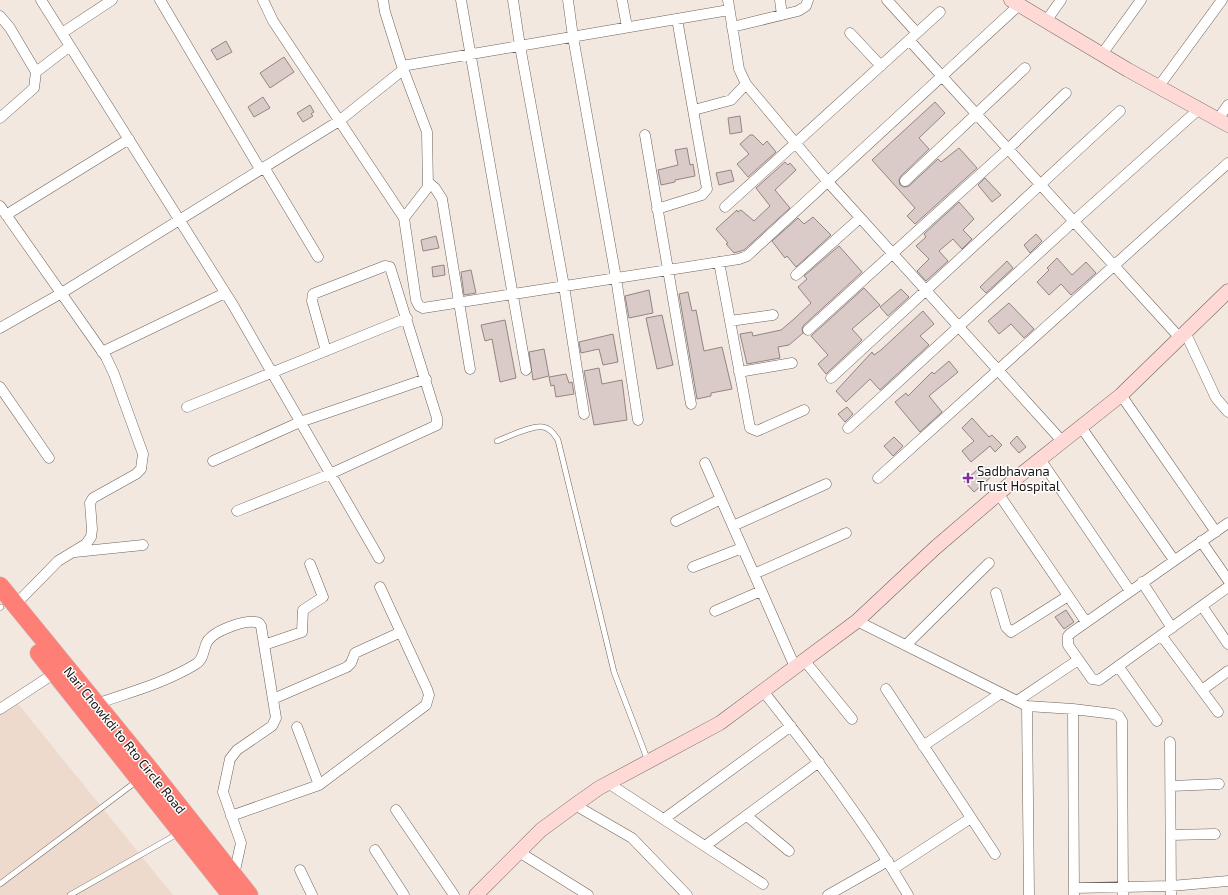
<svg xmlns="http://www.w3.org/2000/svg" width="1228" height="895" font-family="'Exo 2',sans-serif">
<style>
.built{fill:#eddacd}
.building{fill:#dacbc9;stroke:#928583}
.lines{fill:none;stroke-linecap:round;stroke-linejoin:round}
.lane-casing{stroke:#6d635c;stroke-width:6}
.street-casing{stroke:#6d635c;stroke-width:11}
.secondary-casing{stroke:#6d635c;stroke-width:15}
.highway-casing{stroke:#c8c7c6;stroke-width:19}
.lane{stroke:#fff;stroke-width:5}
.street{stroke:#fff;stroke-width:10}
.secondary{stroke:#fed9d6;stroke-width:14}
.highway{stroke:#fd7f76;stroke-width:18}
.poi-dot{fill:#832e9d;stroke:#fff;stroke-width:1.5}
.labels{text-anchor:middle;stroke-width:3;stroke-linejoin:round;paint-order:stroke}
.poi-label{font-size:13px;fill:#191613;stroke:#fff;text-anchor:start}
.street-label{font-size:13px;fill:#191613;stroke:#fff}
</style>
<rect width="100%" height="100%" fill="#f3e8e0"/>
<path class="built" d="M14,699L173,895H0V709Z"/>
<path class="building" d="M226,41L232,52L217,60L211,50Z
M284,57L294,72L270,88L260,73Z
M263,97L270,108L254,117L248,107Z
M935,102L945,113L919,138L929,149L901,176L899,180L900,185L904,187L909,186L938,159L941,162L959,148L977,168L915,224L907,216L915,208L872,160Z
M310,105L314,112L311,114L313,116L303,122L297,113Z
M740,116L742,132L730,134L728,118Z
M750,135H753L763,145L767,141L776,152L748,177L737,164L749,154L740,144Z
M687,148L690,165L693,164L695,176L675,180V182L661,185L658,170L678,165L675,150Z
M785,162L788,165L790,163L796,170L775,190L790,208L744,250L734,253L726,244L728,243L716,229L737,210L738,212L741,210L754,221L770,206L756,188Z
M731,170L734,181L719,185L716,173Z
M985,178L1001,195L992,202L978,185Z
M959,202L974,219L963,230L972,239L962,249L953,239L939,251L948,261L926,281L917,271L929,259L916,246L926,237L924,234Z
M813,217L831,235L796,267L787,256L785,258L772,241L798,218L804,224Z
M1036,234L1042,241L1030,253L1024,245Z
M436,236L439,248L423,251L421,240Z
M839,246L862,272L804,325L802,328L803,333L789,345L778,347L780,358L747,364L740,334L752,332L753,336L781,330L794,319L811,303L798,287L807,279L804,276Z
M1057,258L1072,275L1086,262L1096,273L1071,295L1061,284L1049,295L1037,282L1049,270L1047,268Z
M1007,261L1013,268L986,293L980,287Z
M444,265L445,275L433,277L432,267Z
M471,270L476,293L464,295L461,272Z
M864,288L880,305L852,329L862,340L826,374L818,364L828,355L811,336Z
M901,289L909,297L888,316L880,307Z
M649,290L653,313L629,318L625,296Z
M688,292L692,311L696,310L704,351L722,347L732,389L711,393V396L697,399L679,294Z
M1009,303L1034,329L1024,338L1011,324L999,334L988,321Z
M923,311L934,324L920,336L929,345L880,390L870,379L846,402L836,391L872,352L874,355L881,350Z
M662,315L673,365L657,369L646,318Z
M505,320L516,378L500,382L492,339L485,341L481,325Z
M613,334L618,362L603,365L599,349L581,353L579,342Z
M544,349L549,376L533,380L529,352Z
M949,361L958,372L929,396L942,412L920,432L895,402L906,393L908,396L932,372L934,374Z
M599,368L602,384L622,380L627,420L594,425L584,371Z
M566,374L569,383L572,382L574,394L556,397L554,385L551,386L549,377Z
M847,407L853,414L845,422L838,414Z
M972,418L989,437L992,435L1002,445L995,452L990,446L971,462L962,451L974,441L962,428Z
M1017,436L1026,447L1019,453L1010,443Z
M894,437L903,446L893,456L884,446Z
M983,465L992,476L974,492L964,481Z
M1066,610L1074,622L1064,629L1055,617Z"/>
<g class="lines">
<g class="lane-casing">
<path id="lane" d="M497,441C508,437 532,425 543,427C550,428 554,434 558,440L614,672L648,761
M0,608L1,607
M0,884L137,781
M70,895L179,833"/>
</g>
<g class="street-casing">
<path id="street" d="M41,0L233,305L379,558
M160,0L260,169
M263,0L273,21L404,218L416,300L419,306L423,308L739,259L747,256L1019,5
M383,0L385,12L402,66L427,132L428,187L404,218
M461,0L526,370
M513,0L520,46L564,286L584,414
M568,0L573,37L616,278L638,420
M622,0L627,27
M728,0L739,69L746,84L828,182L1062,441
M780,0L782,15
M887,0L917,33
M0,16L10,28L36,72L34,88L0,118
M1046,21L1061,0
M732,27L798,11L806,6L808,0
M62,33L112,0
M850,33L881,66
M909,40L1179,337
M1102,54L1141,0
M402,66L729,10
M36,72L70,46
M1159,86L1222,0
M694,110L731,100L746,84
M1218,119L1228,105
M645,135L691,404
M264,167L318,257
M905,181L1025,68
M429,183L435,188L442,199L470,369
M0,206L106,357L114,374L143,454L141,469L136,474L93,498L90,503L92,529L91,537L86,544L58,561L15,605
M725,207L940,12
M657,209L702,195L707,189L677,19
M6,215L129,139
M719,262L750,428L757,431L804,410
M796,275L860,218
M730,321L773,315
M0,328L60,294L339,121L404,69
M808,330L1008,149L1066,93
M1185,332L1216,398L1228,412
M102,352L225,293
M739,372L792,363
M831,378L1120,111
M0,387L49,458
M1121,395L1216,532
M187,407L407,318
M1081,427L1174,560
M848,428L1074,221L1199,109
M1040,459L1130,591
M213,461L300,422L426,379
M705,463L795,667
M878,478L1228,163
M998,493L1086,622
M237,511L330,474L437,425V418L390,267L385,266L313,294L312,301L326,351
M676,521L721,499
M1228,523L1071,633L1068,636V645L1092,679L1099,680L1228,587
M733,526L826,484
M1201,541L1228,580
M75,552L143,545
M693,567L742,548
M754,574L846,533
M1142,582L1172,628
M996,593L1006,627L1011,632L1068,596
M1202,606L1228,644
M715,611L761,591
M857,621L1027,706L1029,895
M1161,635L1218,712
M264,645L302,632L303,610L323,597L310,564
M906,645L989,563
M804,660L852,719
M1118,666L1157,721
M886,689L995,854
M1202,690L1228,671
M763,691C815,757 866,823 908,895
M273,699L347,667L351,663L355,653L401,632
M1017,701L1078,660
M96,704C130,692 165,683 196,664C204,659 203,650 207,642C213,631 247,618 259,623L261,626L276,718L272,726L237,750L230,759L223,792L241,843L234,875
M1027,706L1073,709L1114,714L1119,716L1122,721L1123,895
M0,709L55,673
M1073,709L1074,895
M297,727L319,785
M1170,742L1171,895
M923,746L1001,693
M608,783L763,884
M1171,786L1219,784
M575,805L632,838L687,895
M396,810L454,895
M231,816L319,785L426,705L429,695L427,689L380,587
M747,816L789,851
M664,819L791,726
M1171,835L1215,834
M705,846L819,762
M375,850L404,895
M519,852L588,895
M893,869L971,818
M300,870L312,895
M1074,888L1171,886L1228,881
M828,895L888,861"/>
</g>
<g class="secondary-casing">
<path id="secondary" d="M1011,0L1128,70L1228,125
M476,895L541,830L575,805L599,788L720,723L857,621L935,548L1019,476L1121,395L1228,291"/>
</g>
<g class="highway-casing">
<path id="highway" d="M0,586L151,771L249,895
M39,653L231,895"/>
</g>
<use href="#lane" class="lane"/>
<use href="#street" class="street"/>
<use href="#secondary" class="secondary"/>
<use href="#highway" class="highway"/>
</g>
<path class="poi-dot" d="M966 472h4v4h4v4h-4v4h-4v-4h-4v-4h4z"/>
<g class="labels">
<g class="poi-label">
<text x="977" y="476">Sadbhavana<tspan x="977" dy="15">Trust Hospital</tspan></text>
</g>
<g class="street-label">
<text transform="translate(125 740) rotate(51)" y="5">Nari Chowkdi to Rto Circle Road</text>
</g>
</g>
</svg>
